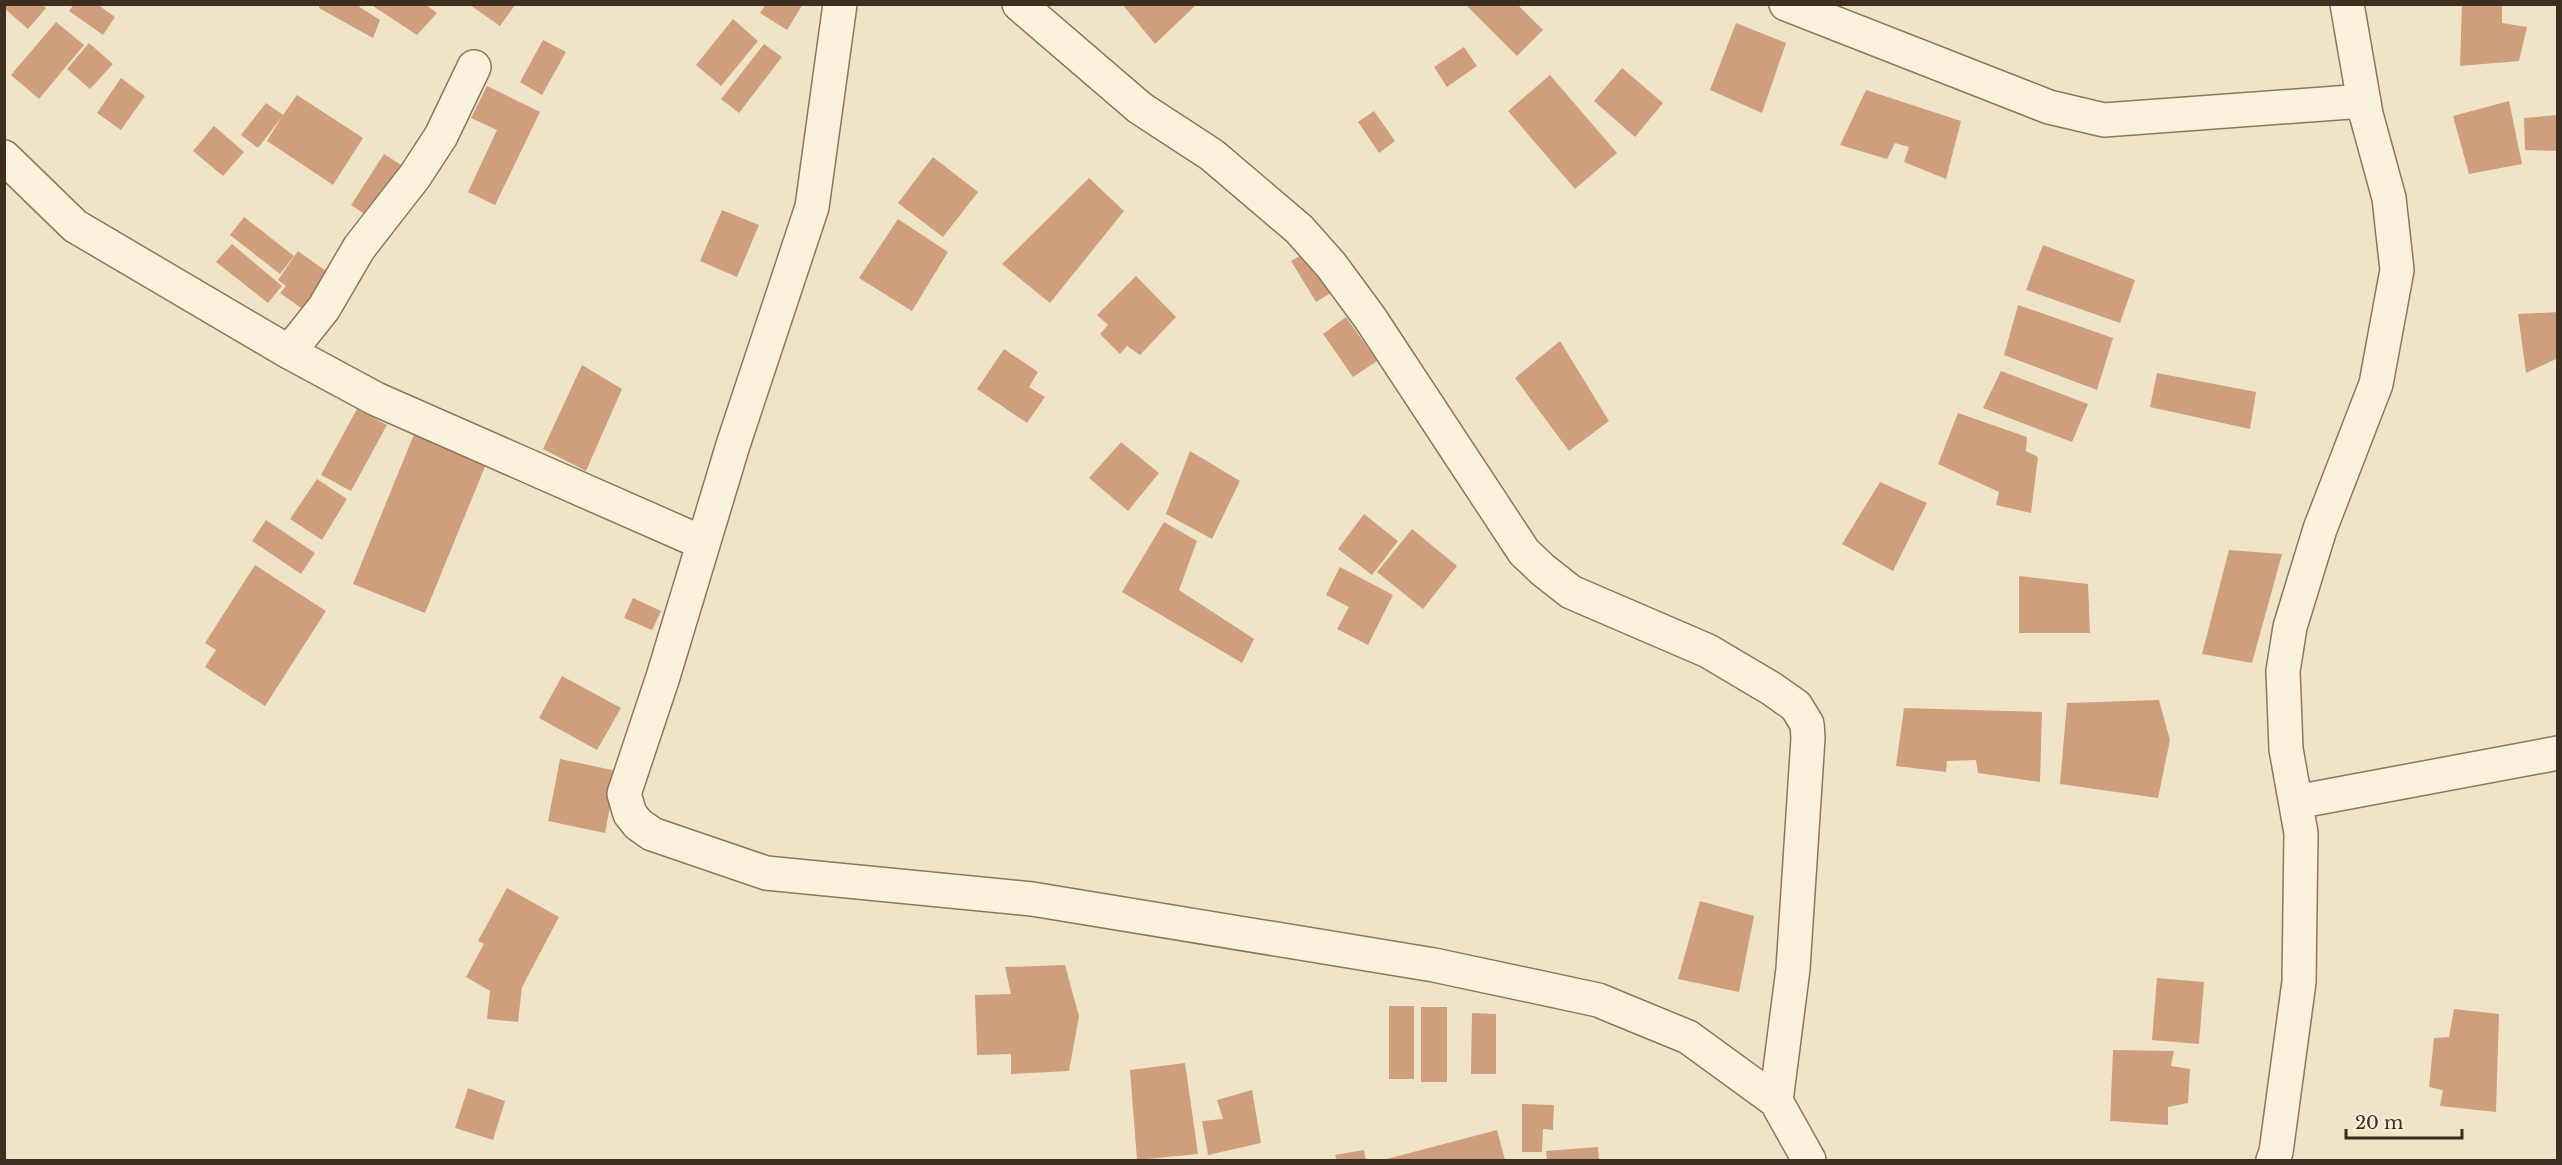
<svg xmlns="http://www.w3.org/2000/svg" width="2562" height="1165" font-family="'Libre Baskerville',serif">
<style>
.building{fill:#cf9f7d}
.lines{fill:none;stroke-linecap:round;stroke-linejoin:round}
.street-casing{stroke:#8d765c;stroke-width:36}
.street{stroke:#faf1dc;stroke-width:33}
</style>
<rect width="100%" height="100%" fill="#f0e4c8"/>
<path class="building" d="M74,4H97L115,17L103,35L69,11Z
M320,4H355L380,20L373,38L319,8Z
M370,4H425L437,13L417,35Z
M766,4H803L787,30L760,13Z
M1122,4H1197L1155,44Z
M1465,4H1517L1543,30L1517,56Z
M2462,4H2502V23L2527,27L2519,61L2460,66Z
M4,5H42L46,8L28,29L4,8Z
M470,5H515L500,26Z
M733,19L758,41L721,86L696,65Z
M56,22L84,45L39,99L11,75Z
M1736,23L1786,43L1762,113L1710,90Z
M543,40L566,52L542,95L520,82Z
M89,43L113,64L90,89L67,69Z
M764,44L782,57L739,113L721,99Z
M1464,47L1477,66L1447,87L1434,67Z
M1622,68L1663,103L1635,137L1594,101Z
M1550,75L1617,153L1575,189L1508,111Z
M121,78L145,96L121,130L97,113Z
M487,86L540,112L495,205L468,192L497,130L471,118Z
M1866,90L1961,121L1946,179L1904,162L1909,147L1895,143L1887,159L1840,145Z
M297,95L363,138L333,185L267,141L281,118L258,148L241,135L266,103L283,115Z
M2509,101L2522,164L2469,174L2453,116Z
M1374,111L1395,141L1379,153L1358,122Z
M2558,115V151L2525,150L2524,118Z
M214,126L244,152L223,176L193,151Z
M384,154L406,168L372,219L351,205Z
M933,157L978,192L943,237L898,203Z
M1089,178L1124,211L1050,303L1002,264Z
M722,210L759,225L737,277L700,261Z
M244,217L294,256L280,274L230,235Z
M898,219L948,252L912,311L859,278Z
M232,244L282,286L268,303L216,262Z
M2043,245L2135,280L2120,323L2026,290Z
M1312,249L1337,289L1316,302L1291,261Z
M298,251L330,274L304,310L280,293L286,286L278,280Z
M1136,276L1176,317L1140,355L1127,346L1120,354L1100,334L1108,325L1097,315Z
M2018,305L2113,338L2097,390L2004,355Z
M2558,312V358L2526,373L2518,314Z
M1346,317L1377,361L1353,377L1323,334Z
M1560,341L1609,421L1569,451L1515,378Z
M1004,349L1038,372L1029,387L1045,397L1027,423L977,389Z
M582,365L622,389L586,471L543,449Z
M2001,371L2088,404L2072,442L1983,408Z
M2157,373L2256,392L2250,429L2150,407Z
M357,409L387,425L351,491L321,475Z
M1958,413L2027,437L2026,451L2038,457L2031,513L1996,505L1999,492L1938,464Z
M419,422L491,452L425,613L353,584Z
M1121,442L1159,473L1128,511L1089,478Z
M1190,451L1240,481L1212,539L1166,514Z
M317,479L347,499L322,540L290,519Z
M1880,482L1927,503L1893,571L1842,544Z
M1364,514L1398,541L1372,575L1338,549Z
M266,520L315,553L301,574L252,541Z
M1164,522L1197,541L1179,590L1254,639L1242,663L1122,592Z
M1412,529L1457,566L1423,609L1377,572Z
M2229,550L2282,554L2252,663L2202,654Z
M255,565L326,611L265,706L205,667L216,650L205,643Z
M1340,567L1393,595L1368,645L1337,629L1349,607L1326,595Z
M2019,576L2088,584L2090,633H2019Z
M633,598L661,611L652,630L624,618Z
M562,676L621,708L597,750L539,718Z
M2159,700L2170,740L2158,798L2060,784L2067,703Z
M1904,708L2042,712L2040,782L1978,773L1976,760L1947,761L1946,772L1896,766Z
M560,759L617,771L605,833L548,821Z
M507,888L559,917L522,987L518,1022L487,1019L490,991L466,977L484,944L478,941Z
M1700,901L1754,916L1739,992L1678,979Z
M1065,965L1079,1016L1069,1071L1011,1074V1054L977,1055L975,995L1011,994L1005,967Z
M2157,978L2204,982L2199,1044L2152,1040Z
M1389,1006H1414V1079H1389Z
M1421,1007H1447V1082H1421Z
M2454,1009L2499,1014L2496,1112L2440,1106L2443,1090L2429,1087L2434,1038L2449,1037Z
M1472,1013L1496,1014V1074H1471Z
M2113,1050L2174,1051L2171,1066L2190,1069L2188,1103L2168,1107V1125L2110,1121Z
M1185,1063L1198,1154L1137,1160L1130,1070Z
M468,1088L505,1101L493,1140L455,1128Z
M1252,1090L1261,1143L1208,1155L1202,1121L1223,1119L1217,1100Z
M1522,1104L1554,1105L1553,1130L1543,1129L1542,1152H1522Z
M1497,1130L1505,1160H1383Z
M1598,1147L1599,1160H1547L1546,1151Z
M1364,1150L1366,1160H1337L1335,1155Z"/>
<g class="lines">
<g class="street-casing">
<path id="street" d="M840,4L812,207L733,445L663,677L624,794L630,814L638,824L652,834L766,873L1032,899L1434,965L1598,1000L1688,1037L1776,1101L1809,1160
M1019,4L1140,108L1212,155L1299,229L1331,265L1370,318L1524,552L1543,570L1571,592L1708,651L1772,689L1796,706L1807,724L1808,738L1793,969L1776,1101
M1786,4L2049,107L2104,120L2364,101
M4,157L75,226L289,352L376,399L703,543
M289,352L324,308L359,248L415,176L441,136L474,67
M2296,802L2558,753
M2273,1160L2276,1152L2299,982L2301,833L2286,749L2283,671L2290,627L2320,529L2376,384L2397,270L2389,198L2366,114L2347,4"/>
</g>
<use href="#street" class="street"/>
</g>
<rect width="2562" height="1165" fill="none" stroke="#3d2e20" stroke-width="12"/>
<path d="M2346 1129v9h116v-9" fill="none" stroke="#3d2e20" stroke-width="3"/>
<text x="2355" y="1129" font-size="18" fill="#3d2e20" stroke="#f7eed8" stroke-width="4.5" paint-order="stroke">20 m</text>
</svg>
